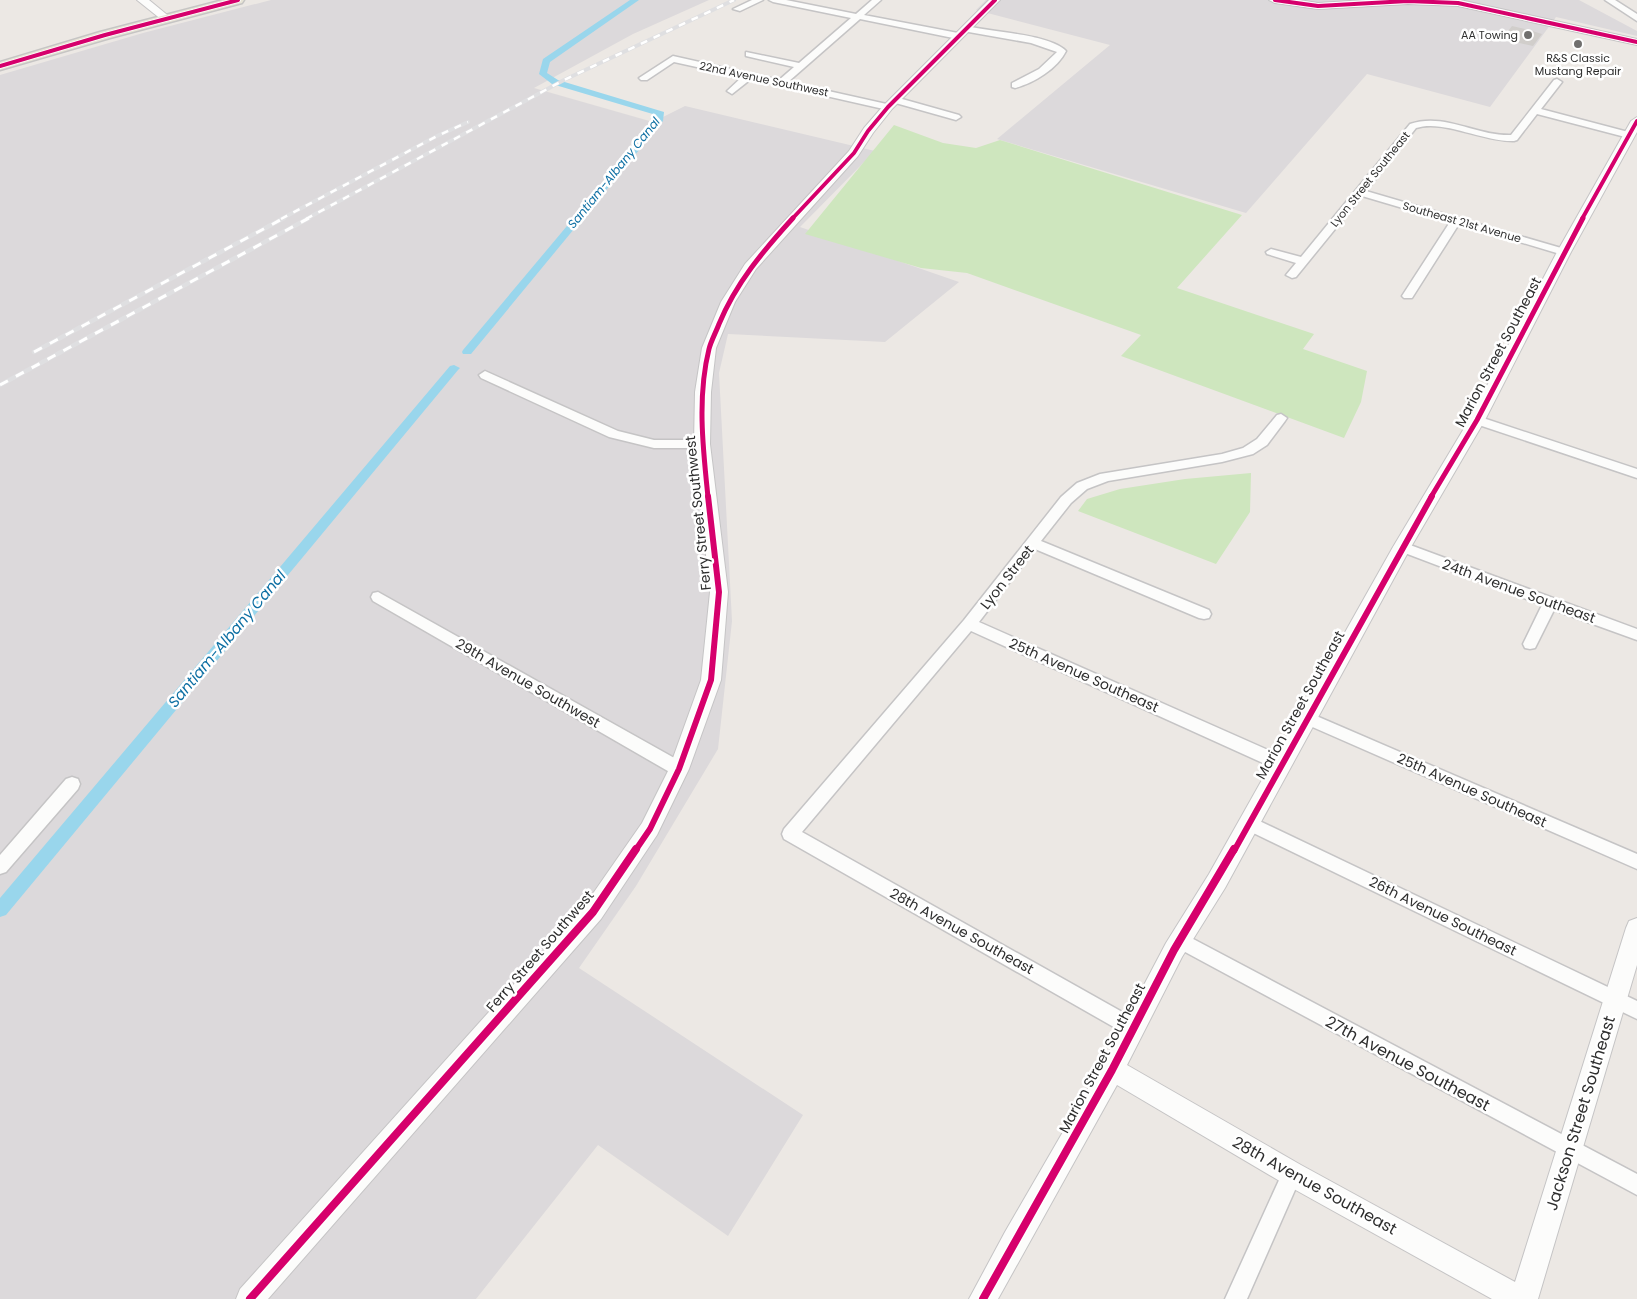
<svg xmlns="http://www.w3.org/2000/svg" width="1637" height="1299" font-family="Poppins,sans-serif">
<style>
.industrial{fill:#dcd9db}
.green{fill:#cee6be}
.lines{fill:none;stroke-linecap:round;stroke-linejoin:round}
.canal{fill:#99d6ec;fill-rule:evenodd}
.building{fill:#d1cecb}
.minor-casing{stroke:#c5c4c5;stroke-width:3}
.tertiary-casing{stroke:#c5c4c5;stroke-width:2}
.secondary-casing{stroke:#c5c4c5;stroke-width:2}
.primary-casing{stroke:#c6c5c4;stroke-width:3}
.minor{fill:#fcfcfb;fill-rule:evenodd}
.tertiary{fill:#fcfcfb;fill-rule:evenodd}
.secondary{fill:#fcfcfb;fill-rule:evenodd}
.primary{fill:#e8e4d6;fill-rule:evenodd}
.rail-far1-casing{stroke:#dfdfe1;stroke-width:4}
.rail-casing{stroke:#dfdfe1;stroke-width:4.5}
.rail-far1{stroke:#fff;stroke-width:2.5;stroke-dasharray:7;stroke-linecap:butt}
.rail{stroke:#fff;stroke-width:3;stroke-dasharray:9;stroke-linecap:butt}
.cycleway-far3-casing{stroke:#fff;stroke-width:5.5}
.cycleway-far2-casing{stroke:#fff;stroke-width:8}
.cycleway-far1-casing{stroke:#fff;stroke-width:9}
.cycleway-casing{stroke:#fff;stroke-width:11}
.cycleway-far3{stroke:#d6006c;stroke-width:4}
.cycleway-far2{stroke:#d6006c;stroke-width:5}
.cycleway-far1{stroke:#d6006c;stroke-width:6}
.cycleway{stroke:#d6006c;stroke-width:8}
.poi-dot{fill:#706f6e;stroke:#fff;stroke-width:2}
.labels{text-anchor:middle;stroke-width:5;stroke-linejoin:round;paint-order:stroke}
.far-poi-label{font-size:11px;fill:#2e2e2e;stroke:#fff;text-anchor:end}
.far-street-label{font-size:11px;fill:#2e2e2e;stroke:#fff}
.far-water-label{font-size:12px;font-style:italic;fill:#0d6fa3;stroke:#fff}
.street-label{font-size:14px;fill:#2e2e2e;stroke:#fff}
.water-label{font-size:15px;font-style:italic;fill:#0d6fa3;stroke:#fff}
.near-street-label{font-size:16px;fill:#2e2e2e;stroke:#fff}
</style>
<rect width="100%" height="100%" fill="#ece8e4"/>
<path class="industrial" d="M271,0H709L633,34L534,88L653,122L685,106L875,151L800,227L959,282L885,342L728,334L719,373L732,621L718,749L636,886L579,968L803,1115L728,1236L598,1145L476,1299H0V75L143,33Z
M986,0H1579L1637,31V36L1556,17L1490,107L1367,74L1246,213L997,139L1110,45L976,10Z"/>
<path class="green" d="M894,125L943,143L976,148L1000,140L1242,215L1177,288L1314,334L1303,349L1367,371L1361,402L1344,438L1121,356L1141,335L967,273L921,268L805,234Z
M1251,473L1250,512L1216,564L1078,511L1087,499L1120,489L1185,479Z"/>
<g class="lines">
<path class="canal" d="M630,0H639L550,62L547,73L558,80L664,112L663,121L471,354H463L462,352L463,350L655,121L656,115L552,84L539,74L543,59Z
M454,365L460,368L458,370L6,915L0,917V898L450,366Z"/>
</g>
<path class="building" d="M1512,26L1529,30L1542,34L1533,46L1511,41L1514,37L1505,35Z"/>
<g class="lines">
<g class="minor-casing">
<path id="minor" d="M752,0H763L740,11L733,9Z
M769,0H786L856,14L872,0H881L864,15L958,33L962,36L958,39L860,19L788,82L891,105V109L888,110L751,79L732,94L727,91L742,77L674,62L647,80H641L639,78L673,56L779,80L794,67L746,56V52L799,63L851,18L773,2Z
M1605,0H1615L1637,14V21Z
M966,26C991,32 1049,34 1066,51C1057,69 1034,83 1015,88L1012,87V83L1039,69L1057,52L1031,43L963,31L962,29Z
M1557,79L1562,82L1541,109L1632,133V137L1629,138L1537,114L1517,140L1514,141C1483,142 1443,119 1416,128L1366,191L1568,250L1569,252L1568,254H1560L1459,224L1412,298H1404L1402,296L1450,222L1362,196L1296,277L1292,278L1286,275L1296,263L1267,254L1266,252L1271,249L1301,257L1410,124C1444,112 1476,136 1511,135L1554,80Z
M895,97L959,115L961,117L956,120L892,102V98Z
M485,371L618,431L654,440H702L708,444L702,448H654L609,437L481,378L479,375Z
M1281,414L1287,418L1285,421L1267,445L1253,454L1222,462L1108,481L1087,489L1071,503L1041,541L1209,610L1211,614L1209,618L1204,619L1199,618L1035,549L979,622L1286,758L1288,763L1286,768L1280,769L1274,768L971,631L802,832L1140,1022L1142,1028L1140,1034L1133,1037L1126,1034L784,839L782,834L784,829L964,620L1061,497L1077,483L1100,474L1222,454L1243,448L1257,439L1277,415Z
M1477,416L1637,469V478L1473,423L1471,420Z
M1402,542L1637,629V640L1554,610L1535,648L1530,649L1525,648L1523,644L1542,605L1397,550L1395,547L1397,544Z
M378,592L685,764L687,769L685,774L679,775L673,774L373,601L371,597L373,593Z
M1307,712L1637,854V869L1301,722L1299,718L1301,714Z
M72,777L78,779L80,784L78,789L6,872L0,874V855L66,779Z
M1249,816L1637,1001V1019L1243,828L1241,823L1243,818Z
M1180,932L1637,1174V1195L1174,946L1171,940L1174,934Z
M1292,1164L1299,1167L1302,1174L1247,1299H1225L1285,1167Z"/>
</g>
<g class="tertiary-casing">
<path id="tertiary" d="M137,0H149L171,18L166,21L162,20Z
M989,0H1000L892,109L873,133L858,156L756,269L735,302L716,348L711,392L710,444L728,592L721,680L689,769L657,835L601,919L268,1299H236L240,1289L585,905L642,823L669,769L701,680L710,592L694,444L695,392L702,348L721,302L745,264L849,151L864,128L884,105Z
M1637,117V132L1571,252L1485,420L1411,547L1225,888L1182,957L1127,1065L1301,1165L1515,1282L1626,928L1629,921L1637,918V965L1538,1299H1492L1283,1183L1117,1085L998,1299H969L1005,1232L1104,1061L1166,943L1209,874L1393,547L1469,420L1557,252L1631,121Z"/>
</g>
<g class="secondary-casing">
<path id="secondary" d="M1269,0H1299L1318,3L1366,0H1460L1637,39V45L1458,6L1408,4L1318,9L1275,3Z"/>
</g>
<g class="primary-casing">
<path id="primary" d="M223,0H244L242,3L110,38L0,70V62L100,32Z"/>
</g>
<use href="#minor" class="minor"/>
<use href="#tertiary" class="tertiary"/>
<use href="#secondary" class="secondary"/>
<use href="#primary" class="primary"/>
<g class="rail-far1-casing">
<path id="rail-far1" d="M281,219L437,136L468,122
M306,219L564,80L734,0"/>
</g>
<g class="rail-casing">
<path id="rail" d="M34,352L284,218
M0,385L309,218"/>
</g>
<use href="#rail-far1" class="rail-far1"/>
<use href="#rail" class="rail"/>
<g class="cycleway-far3-casing">
<path id="cycleway-far3" d="M1275,0L1318,6L1408,1L1458,3L1637,42
M0,66L105,35L238,0
M792,219L854,153L868,131L888,107L995,0
M1582,219L1637,121"/>
</g>
<g class="cycleway-far2-casing">
<path id="cycleway-far2" d="M708,497C703,449 697,397 709,349C711,341 716,332 719,324C736,283 763,251 793,218
M1431,497L1477,420L1583,218"/>
</g>
<g class="cycleway-far1-casing">
<path id="cycleway-far1" d="M635,851L650,829L679,769L711,680L719,592L708,496
M1234,851L1432,496"/>
</g>
<g class="cycleway-casing">
<path id="cycleway" d="M250,1299L593,912L636,849
M983,1299L1112,1070L1174,950L1234,849"/>
</g>
<use href="#cycleway-far3" class="cycleway-far3"/>
<use href="#cycleway-far2" class="cycleway-far2"/>
<use href="#cycleway-far1" class="cycleway-far1"/>
<use href="#cycleway" class="cycleway"/>
</g>
<g class="poi-dot">
<circle cx="1528" cy="35" r="5"/>
<circle cx="1578" cy="44" r="5"/>
</g>
<g class="labels">
<g class="far-poi-label">
<text x="1518" y="39">AA Towing</text>
<text x="1578" y="62" text-anchor="middle">R&amp;S Classic<tspan x="1578" dy="13">Mustang Repair</tspan></text>
</g>
<g class="far-street-label">
<text transform="translate(764 79) rotate(12)" y="4">22nd Avenue Southwest</text>
<text transform="translate(1370 179) rotate(-51)" y="4">Lyon Street Southeast</text>
<text transform="translate(1462 222) rotate(16)" y="4">Southeast 21st Avenue</text>
</g>
<g class="far-water-label">
<text transform="translate(614 173) rotate(-51)" y="4">Santiam-Albany Canal</text>
</g>
<g class="street-label">
<text transform="translate(1498 352) rotate(-62)" y="5">Marion Street Southeast</text>
<text transform="translate(698 513) rotate(-96)" y="5">Ferry Street Southwest</text>
<text transform="translate(1007 577) rotate(-52)" y="5">Lyon Street</text>
<text transform="translate(1519 591) rotate(20)" y="5">24th Avenue Southeast</text>
<text transform="translate(1084 675) rotate(24)" y="5">25th Avenue Southeast</text>
<text transform="translate(528 683) rotate(30)" y="5">29th Avenue Southwest</text>
<text transform="translate(1300 705) rotate(-61)" y="5">Marion Street Southeast</text>
<text transform="translate(1472 790) rotate(24)" y="5">25th Avenue Southeast</text>
<text transform="translate(1443 916) rotate(26)" y="5">26th Avenue Southeast</text>
<text transform="translate(962 931) rotate(29)" y="5">28th Avenue Southeast</text>
<text transform="translate(540 951) rotate(-49)" y="5">Ferry Street Southwest</text>
<text transform="translate(1102 1058) rotate(-62)" y="5">Marion Street Southeast</text>
</g>
<g class="water-label">
<text transform="translate(227 639) rotate(-50)" y="5">Santiam-Albany Canal</text>
</g>
<g class="near-street-label">
<text transform="translate(1408 1063) rotate(28)" y="6">27th Avenue Southeast</text>
<text transform="translate(1580 1113) rotate(-73)" y="6">Jackson Street Southeast</text>
<text transform="translate(1315 1185) rotate(29)" y="6">28th Avenue Southeast</text>
</g>
</g>
</svg>
